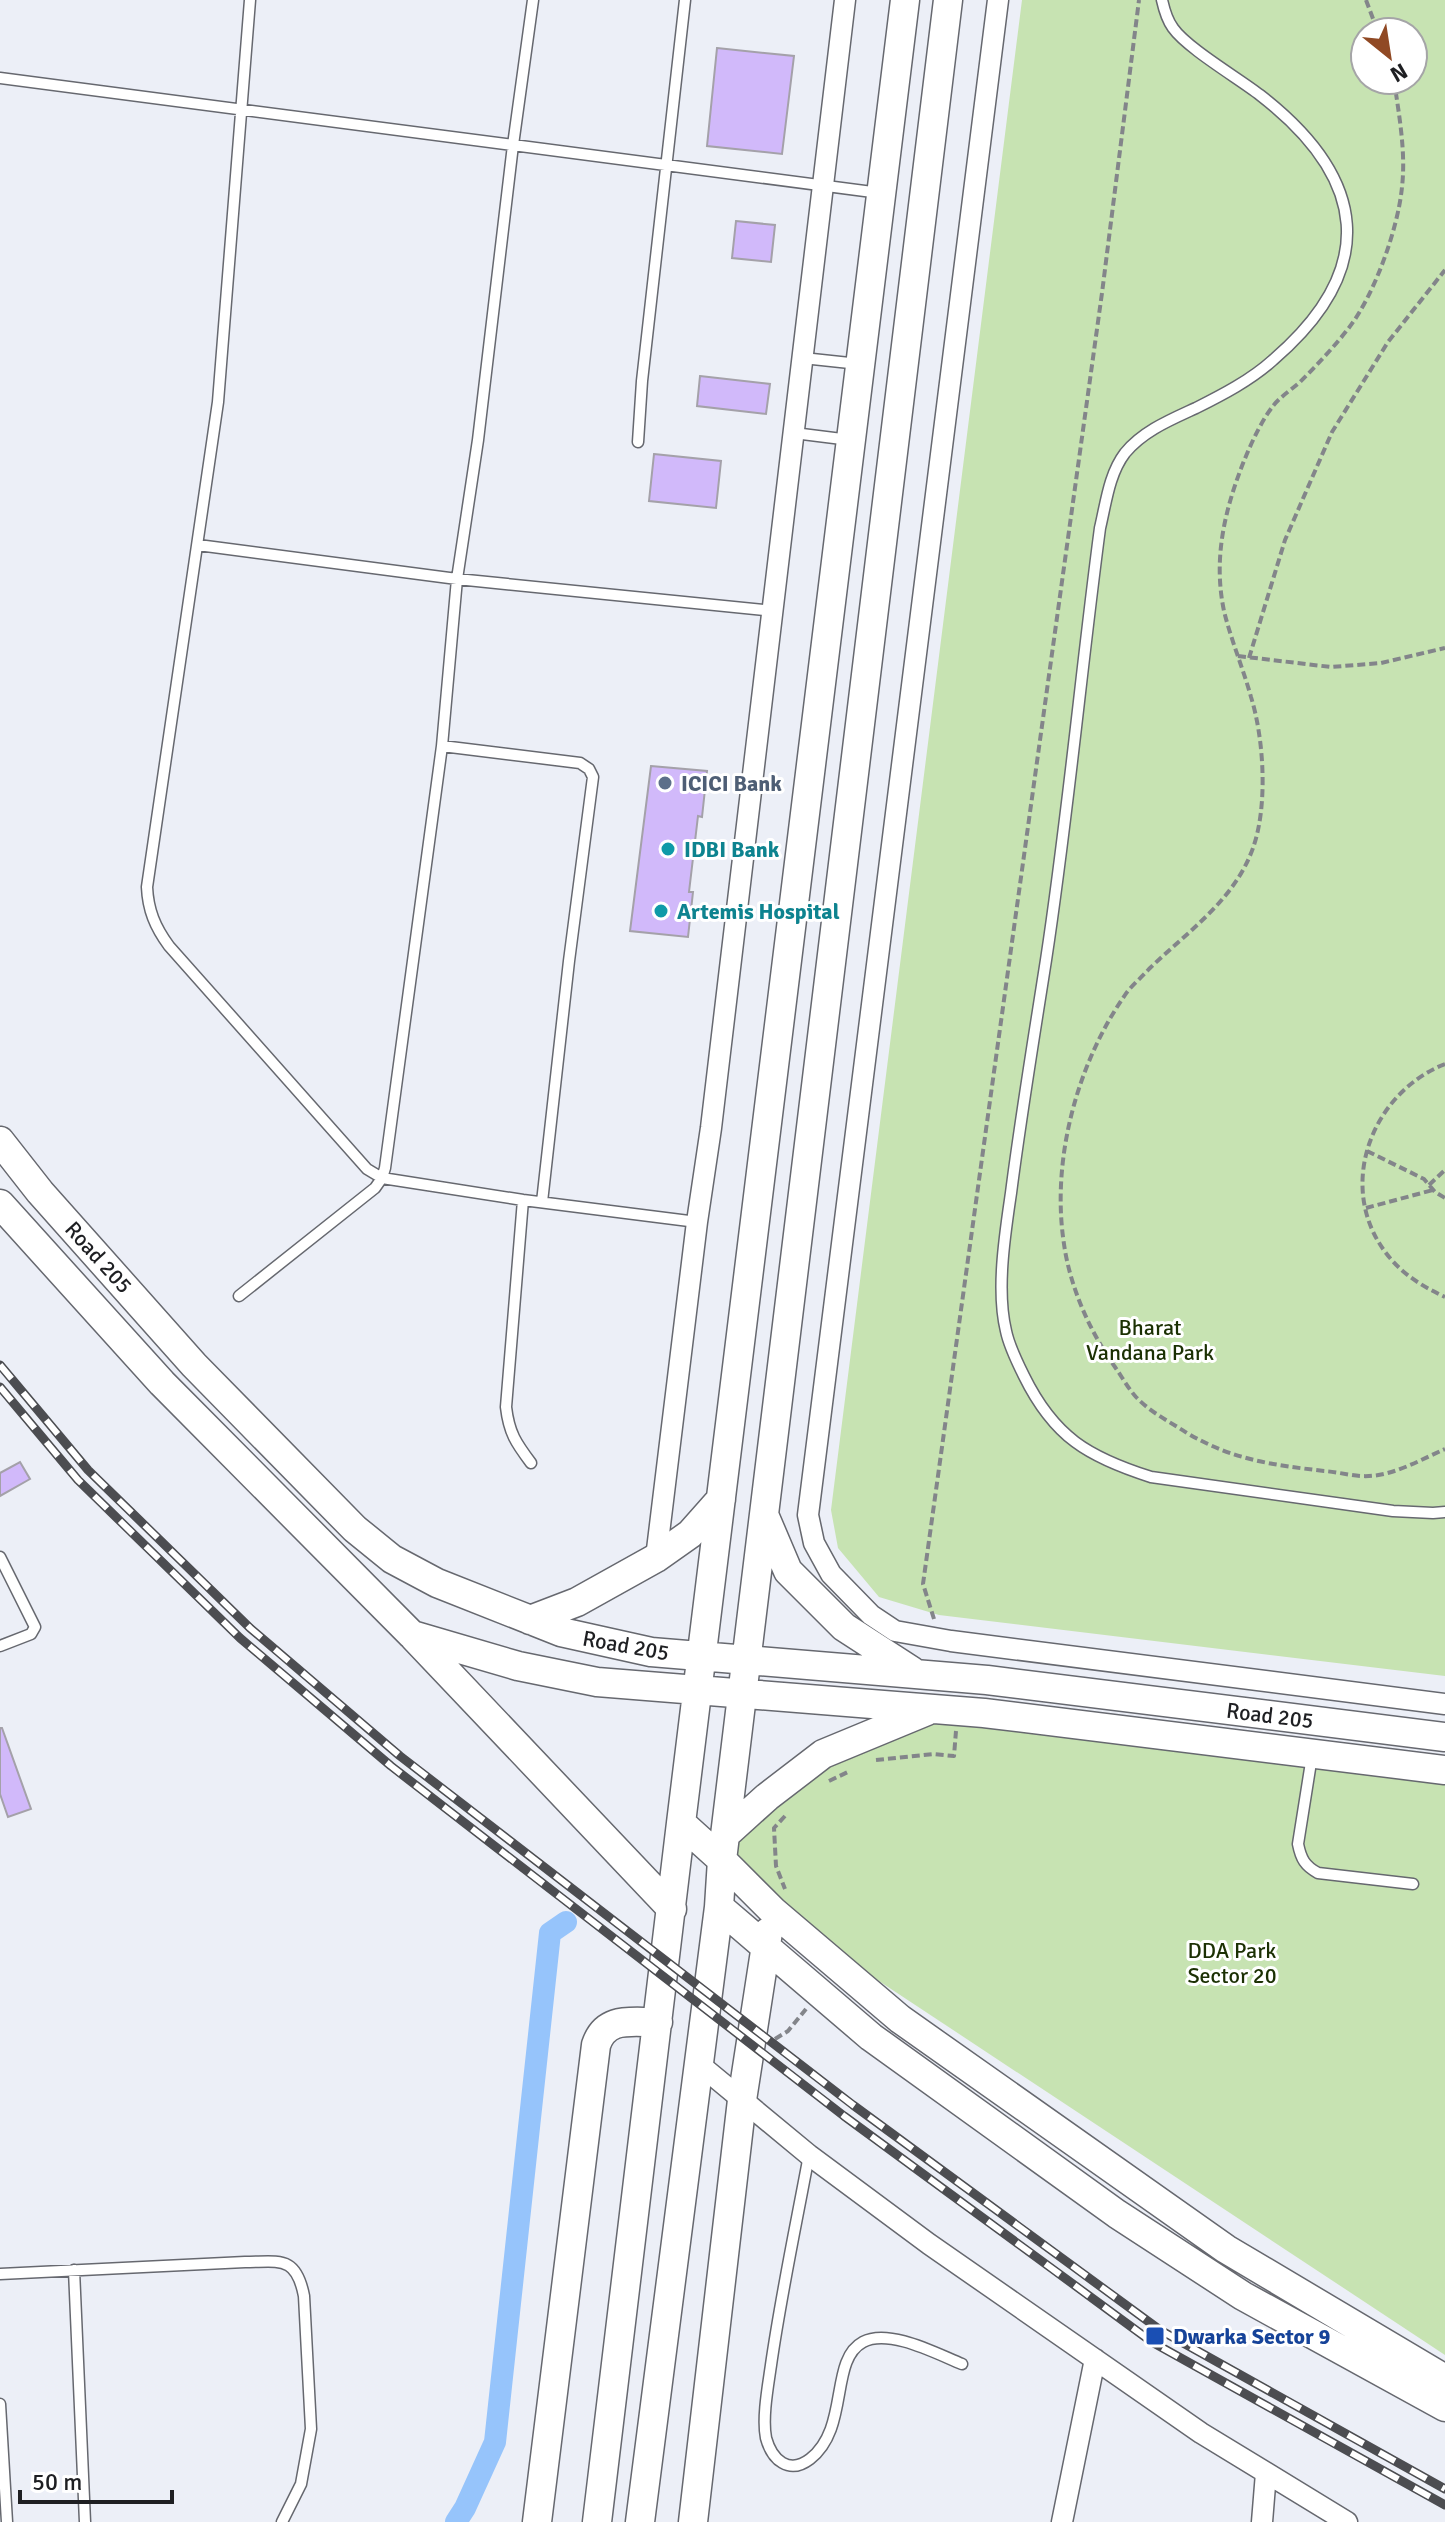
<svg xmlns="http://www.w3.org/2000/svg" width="1445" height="2522" font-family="Signika,sans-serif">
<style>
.green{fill:#c7e3b2;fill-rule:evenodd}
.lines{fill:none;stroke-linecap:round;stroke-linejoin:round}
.canal{stroke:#96c4fb;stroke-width:22}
.building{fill:#d1b9fa;stroke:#a4a1a9;stroke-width:2}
.lane-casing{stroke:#66686f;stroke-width:13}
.street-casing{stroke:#66686f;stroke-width:23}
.secondary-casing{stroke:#66686f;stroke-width:31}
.path{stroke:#83858a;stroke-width:4;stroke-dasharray:8 4;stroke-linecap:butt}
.lane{stroke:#fff;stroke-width:10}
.street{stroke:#fff;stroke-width:20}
.secondary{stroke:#fff;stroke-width:28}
.rail-casing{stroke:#4c4d51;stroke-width:9}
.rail{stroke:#fff;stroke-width:6;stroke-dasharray:18;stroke-linecap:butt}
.service-dot{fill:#5c6f8a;stroke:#fff;stroke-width:3}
.culture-dot{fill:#0f9aa8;stroke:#fff;stroke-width:3}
.transit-dot{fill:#1a4fb4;stroke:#fff;stroke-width:3}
.labels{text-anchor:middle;stroke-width:6;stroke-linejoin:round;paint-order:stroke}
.service-label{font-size:22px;font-weight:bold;fill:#4e5e75;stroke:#fff;text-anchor:start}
.culture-label{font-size:22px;font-weight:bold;fill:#0d838f;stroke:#fff;text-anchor:start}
.street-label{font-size:22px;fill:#1e1f22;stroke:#fff}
.park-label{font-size:22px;fill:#1b3003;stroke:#fff}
.transit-label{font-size:22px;font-weight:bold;fill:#164399;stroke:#fff;text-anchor:start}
</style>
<rect width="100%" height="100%" fill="#eceff7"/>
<path class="green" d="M1022,0H1445V1676L939,1615L879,1597L838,1548L831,1510ZM1365,32H1413V80H1365Z
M931,1709L1445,1781V2355L773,1911L722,1860L767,1797Z"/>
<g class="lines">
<path class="canal" d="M456,2522L465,2508L495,2442L550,1933L566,1922"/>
</g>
<path class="building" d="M717,48L794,56L782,154L707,146Z
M736,221L775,225L771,262L732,258Z
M700,376L770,384L766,414L697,406Z
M654,454L721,461L716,508L649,501Z
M651,766L707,771L702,817L698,816L689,892H693L688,937L630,931Z
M20,1462L30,1479L0,1496V1473Z
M0,1728H2L31,1809L8,1817L0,1794Z"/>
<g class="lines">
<g class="lane-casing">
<path id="lane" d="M250,0L218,402L147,887C148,910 155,927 169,946L367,1169L382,1178L523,1200L697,1222
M1162,0C1164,9 1167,20 1173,28C1187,48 1238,78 1260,95C1367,178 1380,268 1273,360C1251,380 1222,395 1196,408C1170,420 1143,431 1125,453C1109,474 1106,503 1100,528C1081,671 1068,816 1046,960C1034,1037 1021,1115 1011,1193C1005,1234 996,1290 1006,1331C1009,1346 1017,1362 1024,1376C1054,1437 1088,1457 1151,1477L1393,1511L1433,1513L1445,1512
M0,78L880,193
M803,358L859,364
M794,433L850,440
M638,442L642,381L685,0
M198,545L457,579L773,611
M442,746L580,763L589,769L593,777L569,961L542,1202
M523,1200L506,1407C509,1433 516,1443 531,1463
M239,1296L375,1188L382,1178L385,1168L442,746L457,579L478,440L513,145L533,0
M0,1557L35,1627L31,1634L0,1646
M1312,1756L1298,1844C1301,1859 1305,1866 1318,1873L1413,1884
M809,2155C796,2225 781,2295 771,2365C768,2386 762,2418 766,2438C772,2460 789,2475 810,2459C850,2428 829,2360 863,2342C889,2328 937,2354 962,2364
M74,2270L85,2522
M0,2274L245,2262C280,2262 296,2255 304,2296L311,2429L301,2484L282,2522
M0,2404L7,2522"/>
</g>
<g class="street-casing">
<path id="street" d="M998,0L808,1515L814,1543L831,1574L871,1615L895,1631L951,1641L1445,1704
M656,1558L697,1222L711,1128L845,0
M699,2064L809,2155L929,2244L1201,2433L1347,2522
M1062,2522L1095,2359
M1262,2522L1266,2473"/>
</g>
<g class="secondary-casing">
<path id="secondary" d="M0,1141L40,1192L194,1365L355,1529L392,1559L437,1583L561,1632L651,1652L987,1680L1445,1737
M0,1204L162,1383L412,1635L518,1666L597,1682L984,1713L1445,1770
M765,1517L788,1571L844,1627L912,1671
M530,1620L577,1602L656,1558L690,1534L721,1499
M414,1637L672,1909
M681,1823L722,1860L773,1911L900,2019L1226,2249L1445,2379
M726,1834L767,1797L823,1754L927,1711
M719,1907L871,2037L1117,2214L1243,2296L1445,2407
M537,2522L596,2045C606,2015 633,2023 658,2022
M597,2522L681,1823L905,0
M640,2522L719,1907L722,1860L948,0
M693,2522L742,2100L768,1932"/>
</g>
<path class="path" d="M1366,0L1378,32
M1394,80C1399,115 1406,152 1402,187C1398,229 1374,296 1348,329C1333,348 1317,365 1300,382C1291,390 1280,397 1273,406C1254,430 1234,483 1227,513C1219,545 1217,578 1224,611C1231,640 1243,668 1251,697C1264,739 1268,806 1253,848C1234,901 1188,931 1149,969C1141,978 1131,986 1125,995C1077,1064 1051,1160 1064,1244C1070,1287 1090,1332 1115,1367C1122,1377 1128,1388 1136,1397C1150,1412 1170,1422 1187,1433C1233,1460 1273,1465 1324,1471C1339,1472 1355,1477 1369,1476C1395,1475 1422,1459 1445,1449
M1238,656L1331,667L1381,663L1445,648
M1249,658L1285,540L1332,432L1388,342L1445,270
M1445,1064C1369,1094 1334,1192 1390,1258C1405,1276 1424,1287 1445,1297
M1367,1151L1424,1179L1435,1192L1445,1198
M1429,1185L1445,1170
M1366,1208L1433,1190
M934,1619L923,1584L1102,293L1139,0
M876,1760L933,1754L954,1756L956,1731
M829,1781L850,1771
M785,1816L774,1828L776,1866L785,1889
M775,2039L788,2031L806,2009"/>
<use href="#lane" class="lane"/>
<use href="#street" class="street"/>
<use href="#secondary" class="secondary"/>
<g class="rail-casing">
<path id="rail" d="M0,1365L88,1470L250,1628L400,1756L853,2105L1160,2330L1445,2489
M0,1387L78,1480L240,1638L391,1766L844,2116L1152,2342L1445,2505"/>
</g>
<use href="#rail" class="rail"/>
</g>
<circle class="service-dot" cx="665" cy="783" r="8"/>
<g class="culture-dot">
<circle cx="668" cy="849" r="8"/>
<circle cx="661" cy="911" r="8"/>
</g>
<rect class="transit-dot" x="1145" y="2326" width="20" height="20" rx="4"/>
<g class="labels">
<g class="service-label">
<text x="681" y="791">ICICI Bank</text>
</g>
<g class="culture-label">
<text x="684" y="857">IDBI Bank</text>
<text x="677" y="919">Artemis Hospital</text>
</g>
<g class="street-label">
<text transform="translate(99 1257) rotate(48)" y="8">Road 205</text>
<text transform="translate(626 1645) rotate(10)" y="8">Road 205</text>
<text transform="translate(1270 1715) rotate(7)" y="8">Road 205</text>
</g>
<g class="park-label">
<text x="1150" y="1335">Bharat<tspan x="1150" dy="25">Vandana Park</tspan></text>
<text x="1232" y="1958">DDA Park<tspan x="1232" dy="25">Sector 20</tspan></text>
</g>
<g class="transit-label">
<text x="1173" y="2344">Dwarka Sector 9</text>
</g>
</g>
<g transform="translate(1389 56) rotate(150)"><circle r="38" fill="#ffffff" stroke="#a5a5a7" stroke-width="2"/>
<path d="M0-6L14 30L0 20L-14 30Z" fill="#904924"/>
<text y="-12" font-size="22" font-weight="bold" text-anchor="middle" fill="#1e1f22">N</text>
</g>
<path d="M20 2490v12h152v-12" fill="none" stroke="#1e1f22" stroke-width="4"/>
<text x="32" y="2490" font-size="24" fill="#1e1f22" stroke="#ffffff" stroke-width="6" paint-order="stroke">50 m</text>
</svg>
